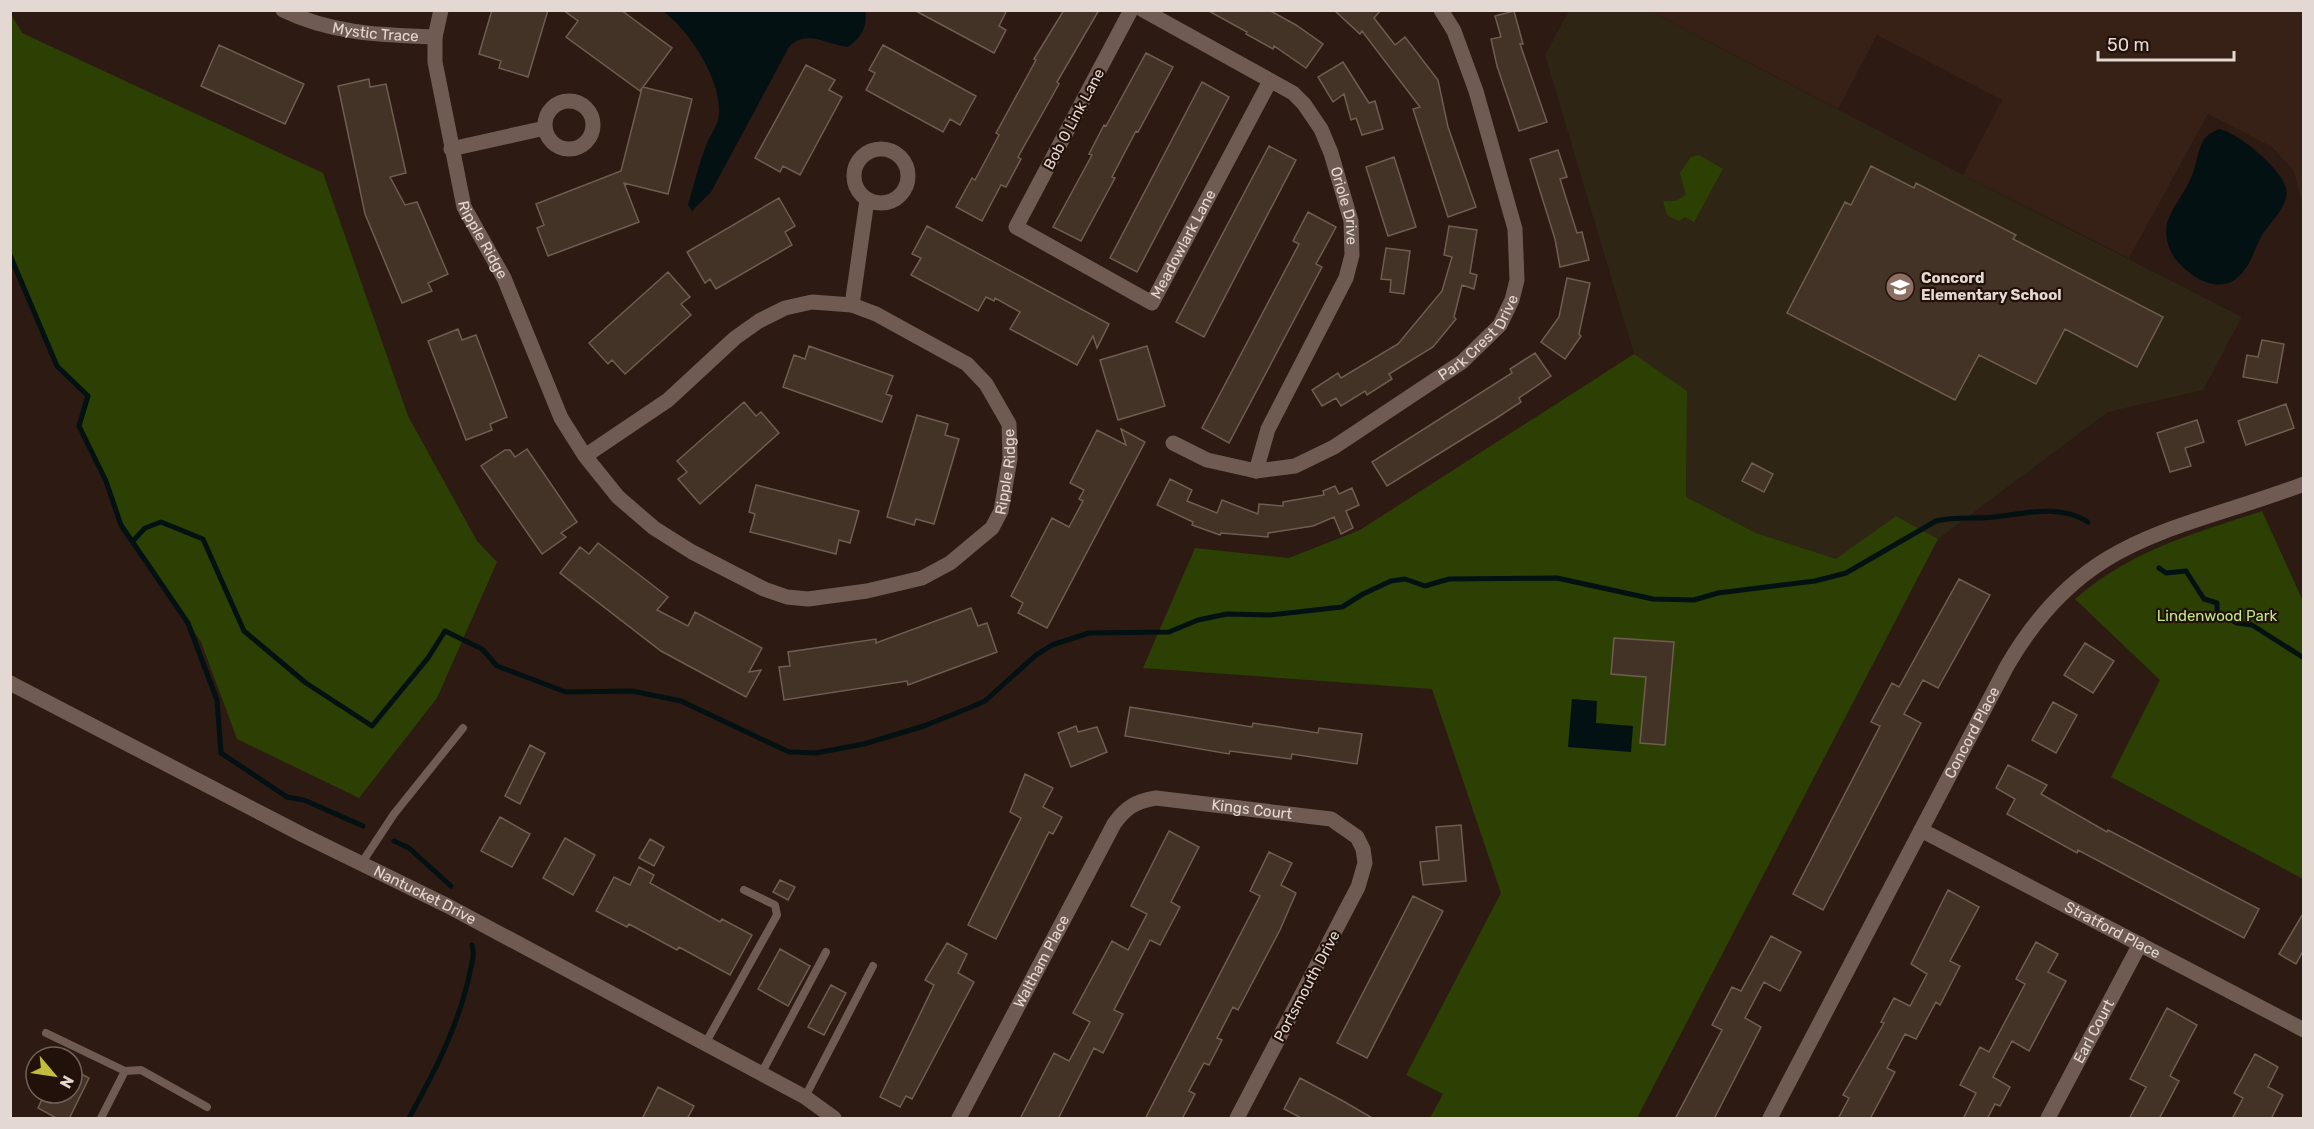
<svg xmlns="http://www.w3.org/2000/svg" width="2314" height="1129" font-family="Rubik,sans-serif">
<style>
.built{fill:#372015}
.education{fill:#2e2515}
.green{fill:#2c4004}
.water{fill:#031113}
.lines{fill:none;stroke-linecap:round;stroke-linejoin:round}
.stream{stroke:#031113;stroke-width:5}
.building{fill:#433326;stroke:#6f5d4f;stroke-width:1.5}
.service{stroke:#705b52;stroke-width:8}
.minor{stroke:#705b52;stroke-width:15}
.labels{text-anchor:middle;stroke-width:4.5;stroke-linejoin:round;paint-order:stroke}
.street-label{font-size:15px;fill:#e4d8d2;stroke:#22110a}
.poi-label{font-size:15px;font-weight:bold;fill:#e4d8d2;stroke:#22110a;text-anchor:start}
.park-label{font-size:15px;fill:#bfe982;stroke:#22110a}
</style>
<rect width="100%" height="100%" fill="#2c1a13"/>
<path class="built" d="M1650,11H2303V206L2294,171L2272,147L2208,114L2129,258L1963,175L2002,100L1877,35L1838,109Z"/>
<path class="education" d="M1569,11H1650L1961,174L2242,317L2203,390L2108,412L1938,539L1896,516L1836,560L1756,533L1686,497L1687,392L1634,354L1545,55Z"/>
<path class="green" d="M11,14L22,33L323,173L408,416L477,541L497,562L437,698L359,798L237,739L201,642L121,525L106,481L79,426L88,396L57,366L11,255Z
M1699,155L1723,169L1694,222L1685,217L1679,221L1667,215L1663,201H1675L1686,195L1680,173L1691,157Z
M1634,354L1687,391L1686,497L1756,533L1836,559L1896,516L1938,539L1637,1118H1430L1443,1094L1406,1075L1501,893L1432,689L1143,668L1195,548L1289,558L1360,530Z
M2262,511L2303,601V879L2111,777L2160,680L2075,599C2134,549 2190,535 2262,511Z"/>
<path class="water" d="M865,10C868,26 861,39 847,47C826,44 806,29 789,47L711,192L692,211L688,205C694,185 699,163 707,143C711,134 719,124 719,113C721,79 689,30 663,11Z
M2219,129C2237,132 2282,169 2286,188C2290,206 2270,222 2262,235C2255,248 2252,261 2243,272C2223,297 2194,280 2177,261C2169,252 2164,235 2167,223C2172,207 2185,193 2191,178C2196,167 2197,154 2202,143C2205,136 2212,132 2219,129Z
M1572,699L1597,701L1596,723L1633,726L1631,752L1568,747Z"/>
<g class="lines">
<path class="stream" d="M10,255L57,366L88,396L79,426L106,481L121,525L188,623L217,700L221,753L287,797L304,800L363,826
M133,541L145,528L161,522L203,539L244,631L306,683L372,726L428,658L445,631L482,649L497,666L566,692L632,691L681,701L789,752L816,753L864,744L924,726L969,708L985,701L1036,655L1052,645L1089,633L1169,632L1198,620L1227,614L1270,615L1342,607L1363,594L1391,581L1405,579L1425,586L1449,579L1557,578L1653,599L1694,600L1718,593L1815,581L1846,573L1936,521C1958,516 1980,520 2002,516C2031,512 2062,505 2088,522
M2159,568L2166,573L2186,571L2204,599L2217,603V612L2237,623L2252,625L2304,658
M394,841L409,848L451,886
M409,1118C435,1071 459,1025 470,972C472,962 475,956 472,945"/>
</g>
<path class="building" d="M492,10H548L528,77L499,68L501,61L479,54Z
M563,10H621L672,48L643,87L692,99L668,194L624,183L639,222L548,256L537,228L544,225L536,204L621,171L642,88L640,91L566,37L578,21Z
M914,10H1007L999,26L1006,30L994,53Z
M1064,10H1099L1057,82L1059,84L1018,157L1021,159L1006,187L1001,185L982,221L956,207L972,178L975,180L999,135L996,133L1036,60L1034,59Z
M1207,10H1269L1296,25L1323,44L1306,68L1274,46L1273,49L1246,34L1247,32Z
M1334,10H1381L1374,18L1395,45L1405,37L1438,80L1448,127L1476,207L1448,217L1413,109L1420,107L1362,31L1360,34Z
M1514,11L1523,44H1520L1547,122L1519,131L1497,66L1491,39L1501,37L1495,16Z
M219,45L304,84L285,124L201,86Z
M883,45L976,96L960,125L950,119L943,132L866,90L875,73L869,70Z
M1146,53L1173,67L1138,132L1136,131L1112,177L1115,178L1081,241L1053,227L1092,155L1089,154L1104,125L1106,126Z
M1343,62L1369,103L1375,101L1383,129L1362,135L1356,118L1351,120L1344,94L1333,102L1318,77Z
M806,65L835,80L829,90L842,97L800,175L783,166L780,172L755,158Z
M369,79L370,87L386,84L406,173L390,177L405,205L417,202L448,274L428,283L432,291L402,303L365,214L338,86Z
M1202,82L1229,97L1137,272L1110,258Z
M1269,146L1296,160L1204,337L1176,322Z
M1558,150L1567,177L1560,179L1577,233L1582,232L1589,260L1560,267L1555,239L1530,159Z
M1394,157L1416,227L1388,236L1366,167Z
M1871,166L1914,188L1916,183L2016,235L2013,239L2163,317L2137,367L2065,329L2036,384L1979,355L1955,400L1787,313L1845,202L1851,205Z
M779,198L795,226L785,232L792,245L716,289L710,279L705,283L687,252Z
M1308,212L1336,227L1316,264L1322,267L1229,443L1202,428L1299,244L1293,241Z
M927,226L1109,324L1097,348L1093,336L1077,365L1010,329L1020,312L995,298L994,301L986,297L978,311L911,275L921,258L912,254Z
M1449,226L1477,230L1470,273L1477,275L1474,289L1462,285L1454,317L1456,319L1433,347L1389,374L1392,379L1367,395L1365,391L1341,406L1336,398L1322,406L1312,390L1338,373L1341,378L1398,344L1442,291L1452,257L1444,255Z
M1386,248L1410,251L1404,294L1390,292L1391,280L1381,279Z
M668,272L690,297L681,304L691,315L625,374L612,360L608,364L589,343Z
M1567,278L1590,283L1579,334L1581,336L1565,359L1541,342L1559,317Z
M458,329L462,340L476,335L507,417L490,424L492,430L466,440L428,341Z
M2262,340L2284,344L2277,383L2243,377L2247,355L2258,357Z
M809,346L893,376L886,394L892,396L882,422L783,387L794,355L805,359Z
M1147,346L1165,406L1118,420L1100,360Z
M1535,353L1551,376L1519,398L1521,402L1495,419L1387,486L1372,462L1512,373L1510,369Z
M744,402L756,416L761,412L779,433L700,504L678,479L687,472L677,461Z
M2286,404L2294,428L2246,445L2238,421Z
M917,415L948,424L945,435L959,439L934,524L916,519L914,525L887,517Z
M2197,420L2204,442L2185,448L2191,466L2170,472L2157,433Z
M1121,429L1145,442L1047,628L1018,613L1023,603L1011,596L1052,518L1069,527L1083,501L1079,499L1084,490L1070,483L1097,430L1126,445Z
M527,449L577,522L561,533L566,537L542,554L481,466L505,450H510L515,457Z
M1752,463L1773,474L1764,492L1742,481Z
M1170,479L1192,490L1187,501L1217,513L1222,500L1258,514L1259,504L1283,506V502L1324,495L1323,491L1335,486L1339,494L1352,488L1359,505L1346,511L1353,528L1341,534L1334,517L1313,526L1268,533V537L1221,533L1220,535L1192,525L1193,522L1157,505Z
M756,485L859,511L850,543L839,540L836,554L750,532L755,514L749,512Z
M598,543L668,597L657,610L688,626L695,612L762,648L749,672L761,670L746,697L661,651L560,573L580,547L589,554Z
M1959,579L1990,595L1938,688L1923,680L1904,714L1921,723L1823,910L1793,894L1880,726L1871,722L1892,683L1899,687Z
M971,608L978,626L987,623L997,652L908,685L907,681L784,700L779,667L790,666L788,652L876,639V643Z
M1614,638L1674,642L1665,745L1640,743L1646,677L1611,674Z
M2085,643L2114,661L2093,693L2064,675Z
M2053,702L2077,715L2056,753L2032,740Z
M1130,707L1252,727L1253,723L1318,733L1319,728L1362,734L1357,764L1292,754L1291,759L1230,751L1229,754L1125,736Z
M1076,726L1078,732L1097,727L1107,752L1071,767L1058,733Z
M530,745L545,753L520,804L505,796Z
M2008,765L2047,785L2041,794L2107,832L2108,830L2259,909L2244,938L2078,850L2077,853L2007,814L2015,799L1996,788Z
M1025,774L1053,788L1043,807L1062,817L1053,834L1049,832L996,939L968,925L1021,818L1010,812Z
M500,817L530,834L512,867L481,851Z
M1461,825L1466,881L1423,885L1420,862L1439,860L1436,827Z
M1169,831L1199,847L1171,902L1180,907L1160,945L1150,940L1114,1010L1123,1014L1103,1053L1094,1048L1058,1119H1020L1054,1053L1069,1061L1090,1022L1073,1013L1112,941L1128,950L1147,914L1131,906Z
M565,838L595,855L573,895L543,878Z
M650,839L664,847L654,866L639,858Z
M1269,852L1292,863L1281,885L1296,893L1280,930L1238,1010L1233,1007L1217,1038L1222,1040L1209,1065L1204,1063L1189,1091L1195,1094L1182,1119H1145L1260,896L1250,891Z
M639,867L654,875L650,883L720,922L722,919L752,935L730,975L679,947L677,950L629,924L627,927L596,911L614,877L630,885Z
M780,880L795,887L788,900L773,892Z
M1948,890L1979,907L1950,961L1960,966L1940,1005L1936,1002L1916,1039L1905,1034L1887,1068L1895,1072L1870,1119H1838L1849,1098L1843,1095L1884,1023L1881,1022L1894,998L1910,1006L1927,974L1911,964Z
M1413,896L1443,911L1367,1058L1337,1043Z
M2304,912V949L2296,964L2279,954Z
M1771,936L1801,952L1780,991L1764,982L1745,1018L1761,1027L1714,1119H1675L1722,1030L1712,1025L1732,987L1741,991Z
M2036,942L2058,954L2048,972L2066,981L2029,1051L2012,1041L1993,1077L2010,1087L2000,1106L1995,1104L1987,1119H1963L1976,1093L1960,1085L1980,1047L1989,1052L2025,984L2016,979Z
M947,943L967,954L958,973L974,982L912,1099L906,1096L900,1107L880,1097L934,985L925,980Z
M780,949L810,966L788,1006L758,989Z
M831,985L846,993L824,1035L808,1027Z
M2167,1008L2197,1025L2170,1076L2179,1081L2159,1119H2129L2146,1087L2130,1079Z
M2255,1054L2278,1067L2268,1087L2283,1095L2271,1119H2232L2243,1098L2234,1093Z
M72,1069L89,1078L69,1119H58L38,1108L45,1093H72Z
M1300,1078L1343,1101L1374,1119H1303L1284,1109Z
M658,1087L694,1106L687,1119H642Z"/>
<g class="lines">
<path class="service" d="M361,864L394,814L463,728
M46,1033L125,1071
M705,1044L777,915L775,905L744,890
M761,1074L826,952
M805,1097L873,966
M101,1118L125,1071L141,1070L207,1107"/>
<g class="minor">
<path id="s1" d="M283,10C332,34 382,35 435,37"/>
<path id="s2" d="M441,10L435,37V62L464,207L504,278L561,418L585,456L618,497L654,528L692,552L764,589L787,597L808,599L867,591L922,578L950,563L992,528L1001,511L1010,459L1009,424L986,384L967,364L876,314L852,305L812,302L785,308L759,321L735,338L668,400L585,456"/>
<path id="s3" d="M1131,10L1016,227L1152,303L1270,81"/>
<path id="s4" d="M1143,10L1293,93L1304,104L1321,129L1331,153L1351,221L1352,255L1346,278L1268,429L1256,471"/>
<circle cx="569" cy="125" r="24"/>
<circle cx="881" cy="176" r="27"/>
<path d="M451,149L545,128"/>
<path d="M852,305L867,200"/>
<path id="s5" d="M1173,443L1207,460L1256,471L1295,466L1334,447L1462,362L1500,325L1512,300L1517,280L1515,229L1476,91L1454,31L1441,10"/>
<path id="s6" d="M10,683L303,835L448,906L805,1097L834,1118"/>
<path id="s7" d="M1921,830L2304,1030"/>
<path id="s8" d="M959,1118L1114,824C1125,808 1136,801 1156,798L1331,819L1357,837L1363,849L1365,863L1358,887L1237,1118"/>
<path id="s9" d="M1770,1118L2007,666C2084,533 2174,533 2304,484"/>
<path id="s10" d="M2048,1118L2140,944"/>
</g>
</g>
<defs>
<g id="school-disc" transform="scale(1.5)"><circle r="9.5" fill="#8d6e63" stroke="#22110a"/><path d="M0-5L7-2L0 1L-7-2ZM-4 1L0 2.5L4 1V4Q0 6-4 4Z" fill="#fff"/></g>
</defs>
<g fill-rule="evenodd">
<use href="#school-disc" x="1900" y="287"/>
</g>
<g class="labels">
<g class="street-label">
<text dy="5" stroke="none"><textPath href="#s1" startOffset="96">Mystic Trace</textPath></text>
<text transform="translate(1074 119) rotate(-62)" y="5">Bob O Link Lane</text>
<text dy="5" stroke="none"><textPath href="#s4" startOffset="298">Oriole Drive</textPath></text>
<text dy="5" stroke="none"><textPath href="#s2" startOffset="238">Ripple Ridge</textPath></text>
<text dy="5" stroke="none"><textPath href="#s3" startOffset="468">Meadowlark Lane</textPath></text>
<text dy="5" stroke="none"><textPath href="#s5" startOffset="354">Park Crest Drive</textPath></text>
<text dy="5" stroke="none"><textPath href="#s2" startOffset="1011">Ripple Ridge</textPath></text>
<text dy="5" stroke="none"><textPath href="#s9" startOffset="435">Concord Place</textPath></text>
<text dy="5" stroke="none"><textPath href="#s8" startOffset="480">Kings Court</textPath></text>
<text dy="5" stroke="none"><textPath href="#s6" startOffset="466">Nantucket Drive</textPath></text>
<text dy="5" stroke="none"><textPath href="#s7" startOffset="216">Stratford Place</textPath></text>
<text dy="5" stroke="none"><textPath href="#s8" startOffset="177">Waltham Place</textPath></text>
<text transform="translate(1307 986) rotate(-62)" y="5">Portsmouth Drive</text>
<text dy="5" stroke="none"><textPath href="#s10" startOffset="98">Earl Court</textPath></text>
</g>
<g class="poi-label">
<text x="1921" y="283">Concord<tspan x="1921" dy="17">Elementary School</tspan></text>
</g>
<g class="park-label">
<text x="2217" y="621">Lindenwood Park</text>
</g>
</g>
<rect width="2314" height="1129" fill="none" stroke="#e4d8d2" stroke-width="24"/>
<g transform="translate(54 1075) rotate(119)"><circle r="28" fill="#22110a" stroke="#70615a" stroke-width="1.5"/>
<path d="M0-4.5L10 22L0 15L-10 22Z" fill="#c3bd3e"/>
<text y="-9" font-size="16" font-weight="bold" text-anchor="middle" fill="#e4d8d2">N</text>
</g>
<path d="M2098 51v9h136v-9" fill="none" stroke="#e4d8d2" stroke-width="3"/>
<text x="2107" y="51" font-size="18" fill="#e4d8d2" stroke="#22110a" stroke-width="4.5" paint-order="stroke">50 m</text>
</svg>
